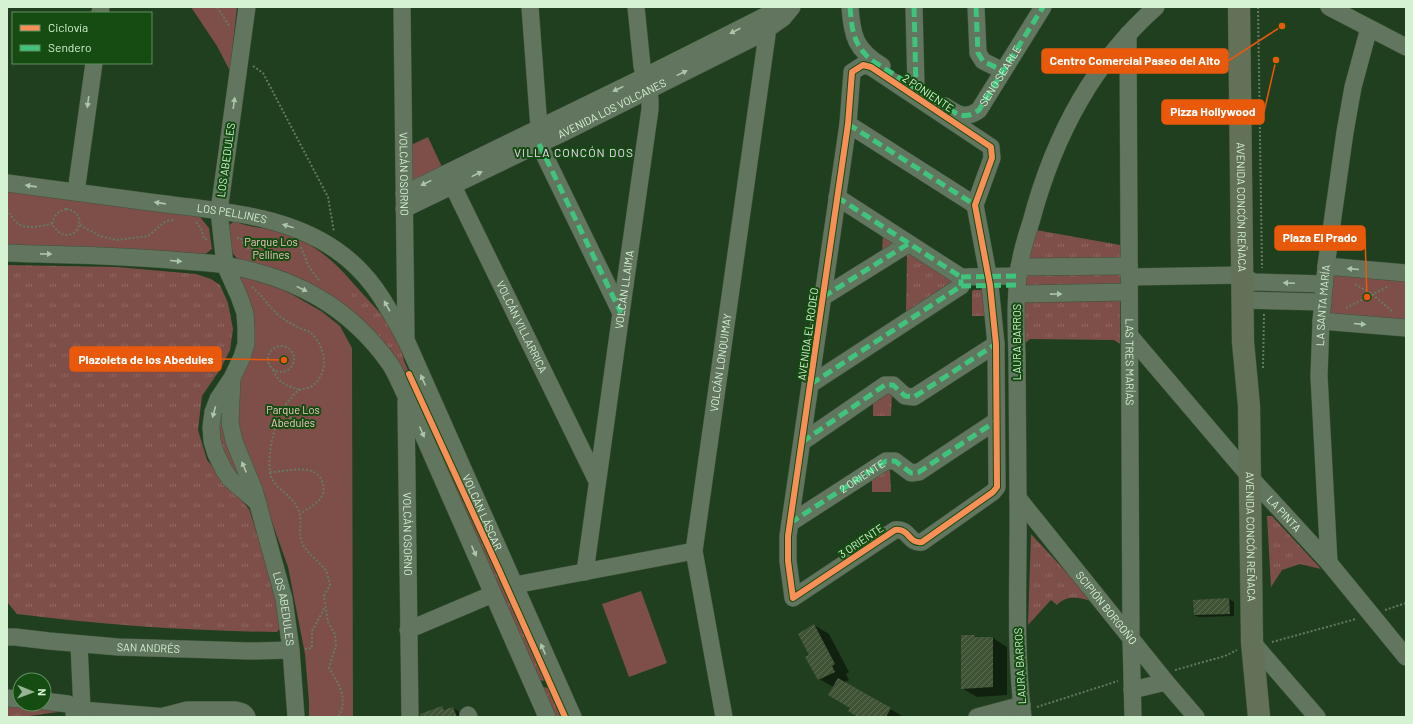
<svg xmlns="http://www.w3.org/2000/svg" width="1413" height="724" font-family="Barlow,sans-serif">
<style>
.grass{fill:url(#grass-tufts)}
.green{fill:#7d4f48}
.shadow{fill:#0007}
.building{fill:url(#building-hatch)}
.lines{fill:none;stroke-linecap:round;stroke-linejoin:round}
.minor-casing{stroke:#3e553c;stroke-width:18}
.major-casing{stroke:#3e553c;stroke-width:23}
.path{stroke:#657964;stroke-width:2;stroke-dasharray:2 2;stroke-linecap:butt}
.minor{stroke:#61755f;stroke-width:17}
.major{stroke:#637158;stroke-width:22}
.quiet{stroke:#40c37c;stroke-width:5;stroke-dasharray:10 5;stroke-linecap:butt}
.cycleway-casing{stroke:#144c11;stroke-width:8}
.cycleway{stroke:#f78f57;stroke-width:6}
.oneway{fill:#acc6aa}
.labels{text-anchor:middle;stroke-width:4;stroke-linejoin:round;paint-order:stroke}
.street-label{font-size:11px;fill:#d5f2d2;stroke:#144c11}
.park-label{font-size:11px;fill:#f4c7c4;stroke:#144c11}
.neighbourhood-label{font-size:12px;letter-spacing:1px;fill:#f7d6fb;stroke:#144c11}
.leader{fill:none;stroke:#e8590c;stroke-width:1.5}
.callout-dot{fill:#e8590c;stroke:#144c11;stroke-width:1.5}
.callout{fill:#e8590c;stroke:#e8590c;stroke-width:1.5}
.callout-label{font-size:12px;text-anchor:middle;font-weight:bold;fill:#fff}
</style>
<defs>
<pattern id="grass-tufts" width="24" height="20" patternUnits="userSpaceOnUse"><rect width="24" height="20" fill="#7d4f48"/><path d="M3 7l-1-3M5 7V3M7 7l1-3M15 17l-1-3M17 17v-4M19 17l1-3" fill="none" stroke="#8f6962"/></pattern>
<pattern id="building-hatch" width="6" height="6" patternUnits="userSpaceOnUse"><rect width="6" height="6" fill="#405435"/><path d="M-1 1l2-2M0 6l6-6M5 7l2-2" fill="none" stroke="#5b6d51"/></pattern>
</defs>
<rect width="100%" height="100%" fill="#203f1e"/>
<path class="grass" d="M1036,230L1120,245V344L1114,340L1030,339L1023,345L1022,281Z
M883,233L900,244L882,254Z
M907,252L957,284L906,314Z
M7,265L117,267L196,274L211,279L220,285L228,303L233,329L230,350L221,368L202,396L198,430L207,460L249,509L265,557L277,603L281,627L277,632C190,631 103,625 17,614L7,602Z
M351,281L381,314L400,342L404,361L546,681L538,680L399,367L351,312Z
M974,290H988L989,316H972V291Z
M885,389L892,392L891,416H873V400Z
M225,399L249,490L227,463L218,437L219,410Z
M886,466L890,471L891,492H872V477Z
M1267,516H1272L1321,569L1300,564L1282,570L1271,587Z
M1031,534L1094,602C1080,598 1068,594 1057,605L1051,600L1028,625Z
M541,687L550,688L562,717H554Z
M7,704L65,711L22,717H7Z"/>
<path class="green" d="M191,7H237L230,71L217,46Z
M428,137L442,167L411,182V145Z
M7,190L65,197L200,217L209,228L212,249L200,258L7,247Z
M234,221C250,228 261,227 277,231C307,239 331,257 351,281V312C326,294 304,278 274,268C266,266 246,264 241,261C229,255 229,239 226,228Z
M232,271L279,287L321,311L340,326L352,348L353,717H309V702L305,654L288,567L272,522L261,500L243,456L234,403L247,358Z
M1329,271L1406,278V322L1325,316Z
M641,591L667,663L629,677L602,604Z"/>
<path class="shadow" d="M1229,599L1234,602V616L1199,617L1194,615Z
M814,625L829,634L849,672L846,674L849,680L844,682L904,717H860L833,687L819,679L810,655Z
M962,636H975L980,638H993L1007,647V695L977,697L962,688Z
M442,708L446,710L453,708L468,717H435Z"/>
<path class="building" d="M1229,598L1230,614L1194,615L1193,600Z
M814,624L835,664L832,666L835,672L818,680L805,657L809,655L798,634Z
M961,635H975V637H993V687L961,689Z
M838,678L891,708L886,717H858L848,711L850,708L828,695Z
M442,706L444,710L453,707L457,717H420V714Z"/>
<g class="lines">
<g class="minor-casing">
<g id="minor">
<path d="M247,7L219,211L225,265L239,296L245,313L246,328V344L242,357L232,378L218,399L213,412L211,427L212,441L216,454L224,470L230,479L258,503"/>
<path id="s1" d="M402,7L406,337"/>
<path d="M530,7L539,128"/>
<path d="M850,7C852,37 856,50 882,66"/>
<path d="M914,7L916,87"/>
<path d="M976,7L978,53L983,61L1003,71"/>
<path d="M1329,7L1406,47"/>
<path d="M100,13L101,7"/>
<path id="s2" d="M1128,34L1131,639L1133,717"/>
<path d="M863,65L871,67L991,147L992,158L975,205L990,285L996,344L997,487L993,492L922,542C908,544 910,528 895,530L793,598L788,561V536L848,124L852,72Z"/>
<path d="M945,106C957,114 966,120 979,110L1043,7"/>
<path d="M848,124L975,205"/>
<path d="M539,144L621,313"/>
<path id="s3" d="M448,176L597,481"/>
<path id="s4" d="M7,183C57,190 107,196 157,203C218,211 284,214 336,250C371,274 386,304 406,340L573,717"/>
<path d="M76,192L94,63"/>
<path d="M404,194L644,77L773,12"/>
<path d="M837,197L961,277V286"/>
<path id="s5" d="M404,209L539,144L565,132L757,36L783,18L792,7"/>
<path d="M7,253C62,255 116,255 171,260C189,262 208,262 225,265C294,277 349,306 390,364C396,373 401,386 406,396L547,717"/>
<path d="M1326,266L1406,273"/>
<path d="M1019,267L1129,266"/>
<path d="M961,277L1018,276"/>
<path d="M1129,277L1242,275L1253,282L1325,284"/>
<path d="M1017,294L1129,292"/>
<path d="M823,297L908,244"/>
<path d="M1242,300L1323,302"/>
<path d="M1321,321L1406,328"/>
<path id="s6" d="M1130,336L1250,477L1329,563L1406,657"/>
<path id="s7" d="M232,379L230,423L234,441L254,490L284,599L291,650L296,717"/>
<path d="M811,384L961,286"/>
<path id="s8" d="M406,402L410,717"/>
<path d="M802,442L885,385H893L905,396L914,397L996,344"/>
<path id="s9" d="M1018,498L1166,682L1196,717"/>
<path id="s10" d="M790,523L886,461H895L911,473L919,472L996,421"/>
<path id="s11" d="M1329,563L1319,376L1321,321L1326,266L1345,132L1353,87L1369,28"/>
<path id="s12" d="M585,572L621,313L650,109V99L642,66L636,7"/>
<path d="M515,585L694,551"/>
<path d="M408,630L493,594"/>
<path id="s13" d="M7,637H15L49,641L118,647L250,651L291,650"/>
<path d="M1252,642L1317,717"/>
<path d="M1132,690L1166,682"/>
<path d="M7,698L20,699"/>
<path d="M44,701L68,704L82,710L167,717"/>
<path d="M74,714L82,710L79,644"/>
<path d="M468,715L469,717"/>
<path d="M164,716L187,710H236C241,711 245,712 247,717"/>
<path id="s14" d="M724,717L694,551L767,35L763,17"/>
<path d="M977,717L1022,705"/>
<path d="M1023,717C1014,644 1019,572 1018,499C1018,451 1017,403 1017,356C1016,327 1015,298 1019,269C1021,253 1026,237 1031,222C1053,139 1091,64 1156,7"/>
</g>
</g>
<g class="major-casing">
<g id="major">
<path id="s15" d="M1239,7L1243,342L1249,406L1252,642L1259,717"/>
</g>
</g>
<path class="path" d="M217,7L230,27
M1258,7L1262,268
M253,66L263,73L328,197L334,232
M7,209C19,232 29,228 52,224
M66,209C95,214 71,254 52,224C54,215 57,212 66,209Z
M196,222L201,228L204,239H208
M80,225L100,236L117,240L148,236L166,221L173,220
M237,238H241L242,242L247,248C260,250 265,242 277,239
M301,247L308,265L320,282
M1355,284L1372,294L1393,312
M252,287C263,296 270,309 281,317C286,321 292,324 297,327C301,329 307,330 311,333C326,347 330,373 312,386C309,389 304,388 300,390C297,391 293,395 291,398C276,414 267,450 270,472C272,488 290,493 297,507C304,519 298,530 301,540C307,556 320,560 327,573C328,576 329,581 330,585L324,596L328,622L335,634L336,645L329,668C339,684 349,699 338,717
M1346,308L1389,286
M268 359a13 13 0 1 1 26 0a13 13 0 1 1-26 0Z
M1263,368L1264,314
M273,370C279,384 286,385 300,390
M286,406C290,420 297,432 314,427L316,423
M270,472C281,472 301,467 311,471C316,472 320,476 322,481C329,499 313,505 300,514
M1385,610L1406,603
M1272,642L1356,619
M305,649L312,648V631L325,607
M1175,670L1225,656L1237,650
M1037,707L1118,681"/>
<use href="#minor" class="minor"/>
<use href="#major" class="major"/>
<g class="quiet">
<path id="s16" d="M850,7C852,30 853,44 871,60L954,112C963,118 971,116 979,110L1043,7"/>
<path d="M914,7L916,87"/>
<path d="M976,7L978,53L983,61L1003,71"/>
<path d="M848,124L975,205"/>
<path d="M539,144L621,313"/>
<path d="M837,197L961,277V286"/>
<path d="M961,277L1018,276"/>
<path d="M961,286L1017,285"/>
<path d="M823,297L908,244"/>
<path d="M811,384L961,286"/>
<path d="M802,442L885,385H893L905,396L914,397L996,344"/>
<path d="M790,523L886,461H895L911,473L919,472L996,421"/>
</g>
<g class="cycleway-casing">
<path id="cycleway" d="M863,65L871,67L991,147L992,158L975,205L990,285L996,344L997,487L993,492L922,542C908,544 910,528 895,530L793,598L788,561V536L848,124L852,72Z
M409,374L500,572L565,717"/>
</g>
<use href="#cycleway" class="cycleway"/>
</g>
<defs><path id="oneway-solid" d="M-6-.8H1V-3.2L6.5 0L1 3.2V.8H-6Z"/></defs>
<g class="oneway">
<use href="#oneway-solid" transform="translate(735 31) rotate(153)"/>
<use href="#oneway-solid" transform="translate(682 73) rotate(-26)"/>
<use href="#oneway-solid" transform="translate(618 89) rotate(154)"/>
<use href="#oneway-solid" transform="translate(88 102) rotate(98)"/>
<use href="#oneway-solid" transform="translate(234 103) rotate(-82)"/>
<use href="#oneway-solid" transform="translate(477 174) rotate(-26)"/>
<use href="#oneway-solid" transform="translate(426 183) rotate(154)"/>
<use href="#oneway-solid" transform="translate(31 186) rotate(-172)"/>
<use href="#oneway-solid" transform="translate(160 203) rotate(-172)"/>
<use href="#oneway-solid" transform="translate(288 226) rotate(-162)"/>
<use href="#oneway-solid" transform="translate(46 254) rotate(1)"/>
<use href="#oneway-solid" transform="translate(176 261) rotate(5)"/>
<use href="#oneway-solid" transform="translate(1353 269) rotate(-175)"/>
<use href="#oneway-solid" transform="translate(1289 283) rotate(-178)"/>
<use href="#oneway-solid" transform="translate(302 289) rotate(26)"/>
<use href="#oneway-solid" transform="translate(1056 294) rotate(-1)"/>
<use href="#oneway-solid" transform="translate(387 306) rotate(-119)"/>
<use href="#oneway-solid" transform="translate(1360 324) rotate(5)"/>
<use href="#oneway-solid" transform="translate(423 380) rotate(-114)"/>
<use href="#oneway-solid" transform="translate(214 412) rotate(105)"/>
<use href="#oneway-solid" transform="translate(422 432) rotate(66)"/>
<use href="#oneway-solid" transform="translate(244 467) rotate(-113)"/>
<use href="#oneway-solid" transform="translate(474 551) rotate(66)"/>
<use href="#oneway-solid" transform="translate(543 649) rotate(-114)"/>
</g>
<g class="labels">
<g class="street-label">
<text dy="4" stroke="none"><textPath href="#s16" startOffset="224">SENO SEARLE</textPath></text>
<text transform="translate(928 93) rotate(34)" y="4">2 PONIENTE</text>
<text dy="4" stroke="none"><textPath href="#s5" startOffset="231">AVENIDA LOS VOLCANES</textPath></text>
<text transform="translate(226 160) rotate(-82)" y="4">LOS ABEDULES</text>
<text dy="4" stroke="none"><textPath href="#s1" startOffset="167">VOLCÁN OSORNO</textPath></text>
<text dy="4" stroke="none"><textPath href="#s15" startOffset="200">AVENIDA CONCÓN REÑACA</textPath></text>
<text dy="4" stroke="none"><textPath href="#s4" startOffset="227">LOS PELLINES</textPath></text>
<text dy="4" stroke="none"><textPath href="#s12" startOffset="285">VOLCÁN LLAIMA</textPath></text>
<text dy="4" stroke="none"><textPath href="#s11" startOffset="258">LA SANTA MARÍA</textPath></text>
<text dy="4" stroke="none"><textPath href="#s3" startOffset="168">VOLCÁN VILLARRICA</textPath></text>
<text transform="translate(808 334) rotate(-82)" y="4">AVENIDA EL RODEO</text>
<text transform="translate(1017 342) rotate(-90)" y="4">LAURA BARROS</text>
<text dy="4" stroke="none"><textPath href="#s14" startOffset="359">VOLCÁN LONQUIMAY</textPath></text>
<text dy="4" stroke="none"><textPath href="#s2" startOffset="328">LAS TRES MARÍAS</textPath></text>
<text dy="4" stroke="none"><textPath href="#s10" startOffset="86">2 ORIENTE</textPath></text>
<text dy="4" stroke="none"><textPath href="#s4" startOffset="642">VOLCÁN LÁSCAR</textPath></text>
<text dy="4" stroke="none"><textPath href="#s6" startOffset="235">LA PINTA</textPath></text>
<text dy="4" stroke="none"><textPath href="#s8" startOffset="132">VOLCÁN OSORNO</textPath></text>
<text dy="4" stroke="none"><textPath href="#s15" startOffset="530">AVENIDA CONCÓN REÑACA</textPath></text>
<text transform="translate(861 541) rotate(-34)" y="4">3 ORIENTE</text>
<text dy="4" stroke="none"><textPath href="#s9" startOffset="141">SCIPIÓN BORGOÑO</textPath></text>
<text dy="4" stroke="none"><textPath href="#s7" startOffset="238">LOS ABEDULES</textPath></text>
<text dy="4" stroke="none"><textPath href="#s13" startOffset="142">SAN ANDRÉS</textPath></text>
<text transform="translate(1020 666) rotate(-93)" y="4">LAURA BARROS</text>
</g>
<g class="park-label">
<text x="271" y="246">Parque Los<tspan x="271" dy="13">Pellines</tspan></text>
<text x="293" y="414">Parque Los<tspan x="293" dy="13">Abedules</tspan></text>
</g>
<g class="neighbourhood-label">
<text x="574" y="157">VILLA CONCÓN DOS</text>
</g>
</g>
<path class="leader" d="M1282 26L1228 61M1276 60L1264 112M1367 297L1365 238M284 360L221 359"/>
<g class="callout-dot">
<circle cx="1282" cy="26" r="4"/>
<circle cx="1276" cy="60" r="4"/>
<circle cx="1367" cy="297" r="4"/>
<circle cx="284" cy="360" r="4"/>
</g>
<g class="callout">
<rect x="1042" y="49" width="186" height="24" rx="4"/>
<rect x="1162" y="100" width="102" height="24" rx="4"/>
<rect x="1275" y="226" width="90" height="24" rx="4"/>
<rect x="70" y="347" width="151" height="24" rx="4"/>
</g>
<g class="callout-label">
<text x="1135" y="65">Centro Comercial Paseo del Alto</text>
<text x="1213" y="116">Pizza Hollywood</text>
<text x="1320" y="242">Plaza El Prado</text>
<text x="146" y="364">Plazoleta de los Abedules</text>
</g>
<rect width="1413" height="724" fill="none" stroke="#d5f2d2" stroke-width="16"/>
<rect x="12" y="12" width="140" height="52" fill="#144c11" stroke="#618e5e"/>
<rect x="20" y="25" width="20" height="6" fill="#f78f57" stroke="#618e5e"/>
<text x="48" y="32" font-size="12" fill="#d5f2d2">Ciclovía</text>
<rect x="20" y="45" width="20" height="6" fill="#40c37c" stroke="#618e5e"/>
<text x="48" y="52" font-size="12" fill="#d5f2d2">Sendero</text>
<g transform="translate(32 692) rotate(91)"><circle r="19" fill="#144c11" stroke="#618e5e"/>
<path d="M0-3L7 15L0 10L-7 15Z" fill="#96b393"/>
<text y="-6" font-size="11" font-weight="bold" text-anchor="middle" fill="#d5f2d2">N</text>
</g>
</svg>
